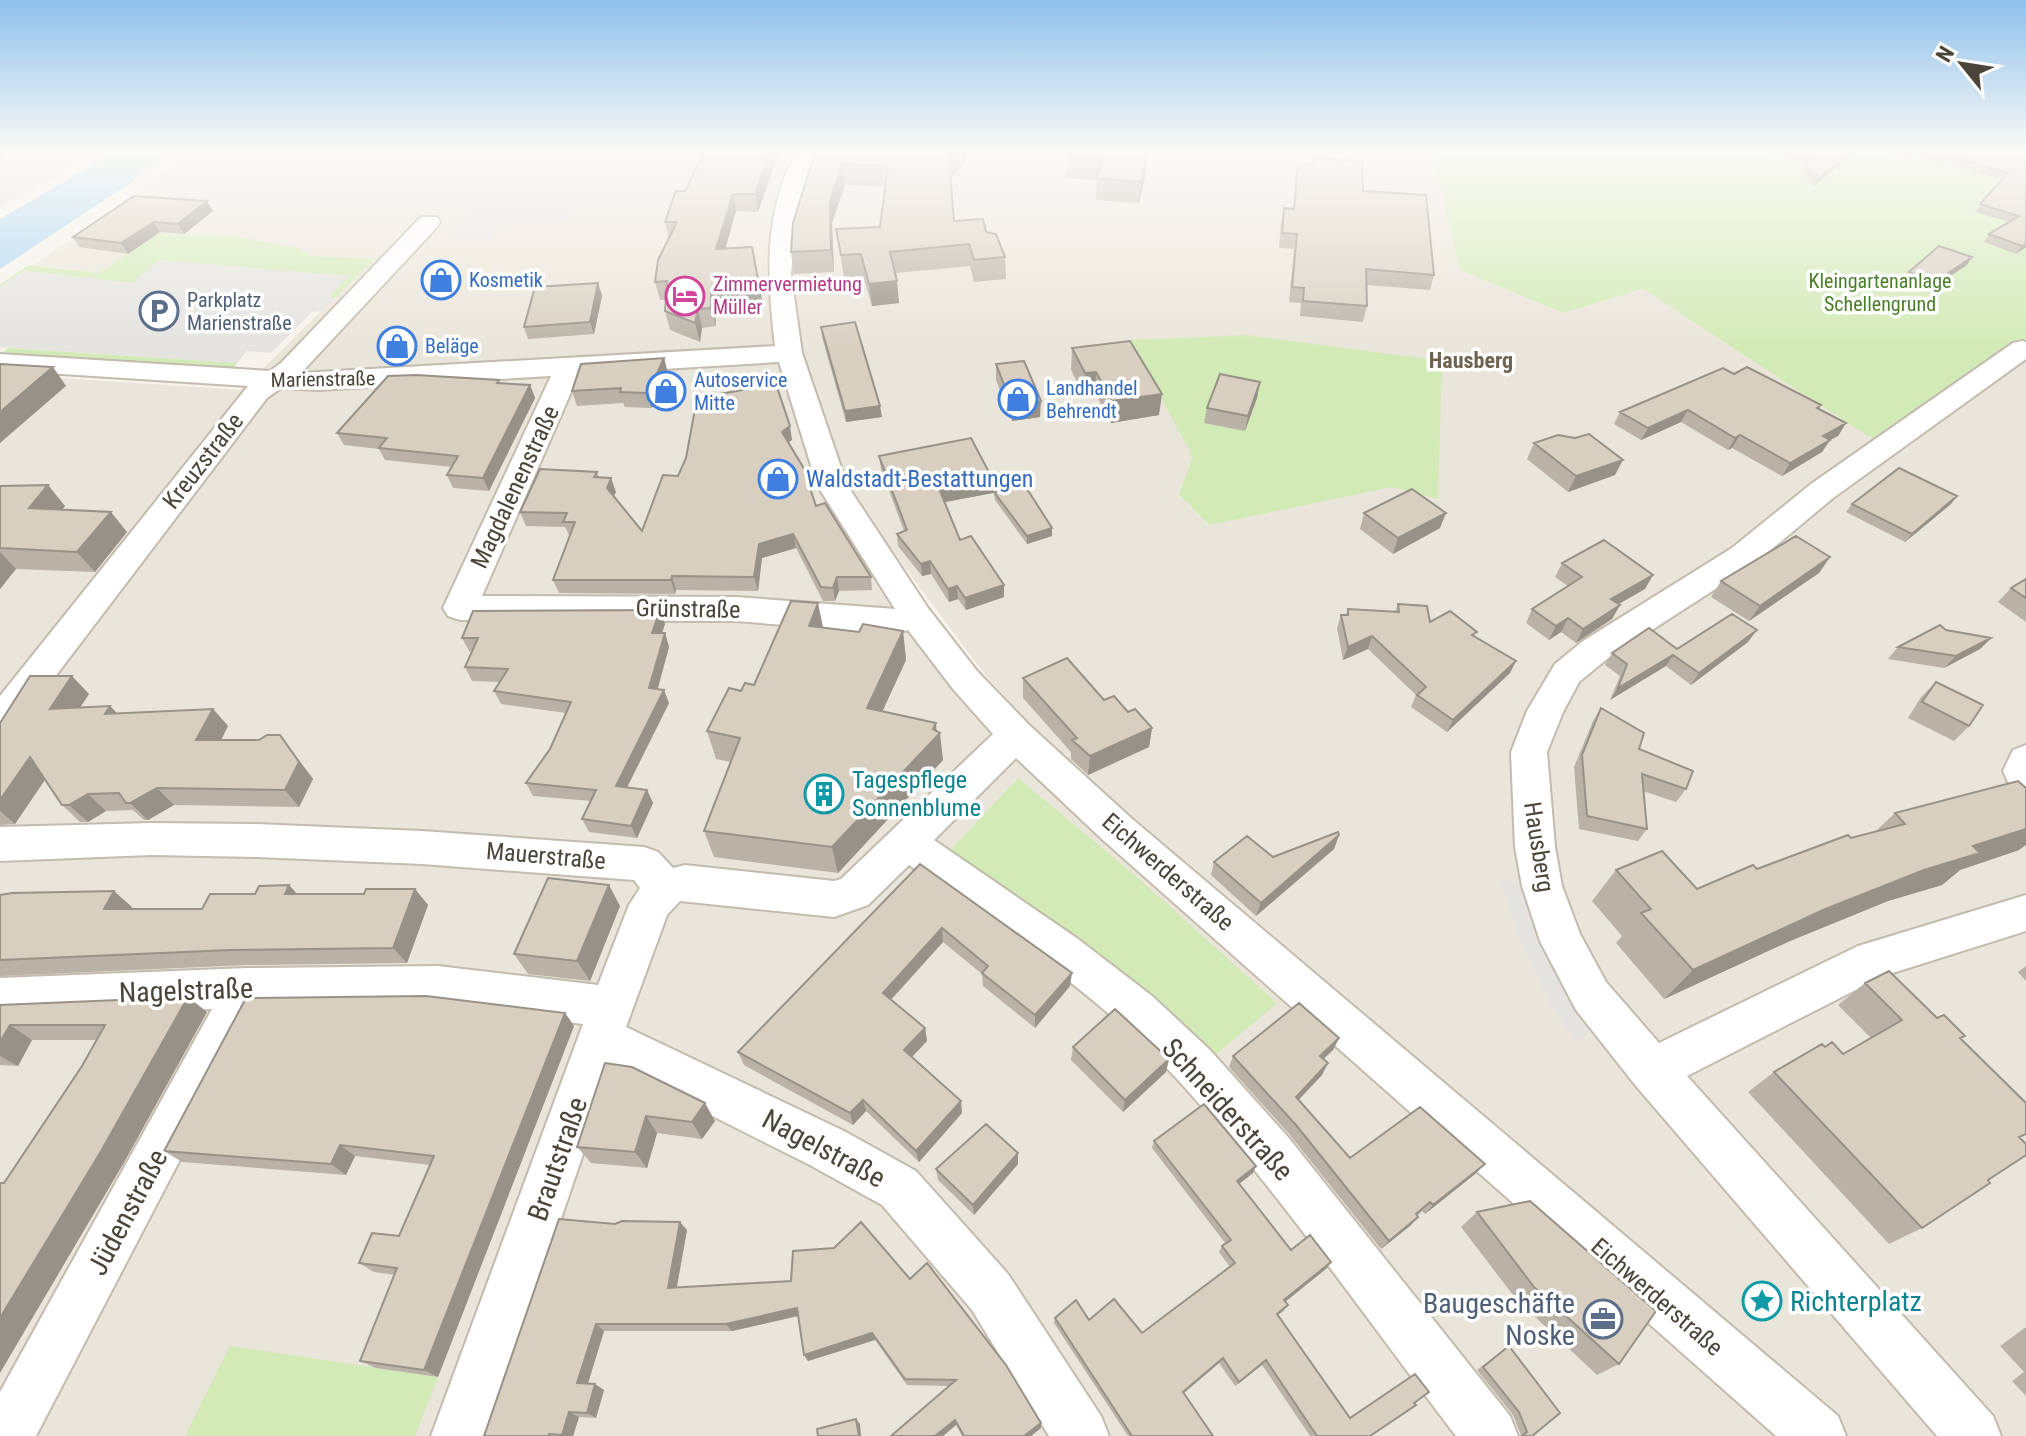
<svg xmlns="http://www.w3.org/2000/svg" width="2026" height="1436" font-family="'Roboto Condensed',sans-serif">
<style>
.residential{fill:#eae5da}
.green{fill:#d2eab5}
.parking{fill:#e5e3e0}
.water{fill:#a9d4f2}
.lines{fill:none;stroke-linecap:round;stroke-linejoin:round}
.minor-casing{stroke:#c2bbae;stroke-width:4}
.minor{fill:#fff;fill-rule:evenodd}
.wall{fill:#bab2a6}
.shaded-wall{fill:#979187}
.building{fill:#d8cfc1;stroke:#979187;stroke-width:2}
.labels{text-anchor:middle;stroke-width:7;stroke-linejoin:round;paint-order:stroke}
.far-shop-label{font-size:20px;fill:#366cbe;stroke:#fff;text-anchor:start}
.far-park-label{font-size:20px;fill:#4a7f2a;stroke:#fff}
.far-hotel-label{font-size:20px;fill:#b23c85;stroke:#fff;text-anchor:start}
.far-service-label{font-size:20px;fill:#4e5e75;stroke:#fff;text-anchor:start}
.far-street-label{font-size:20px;fill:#4b4439;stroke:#fff}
.far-neighbourhood-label{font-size:22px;font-weight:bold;fill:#6e6250;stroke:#fff}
.street-label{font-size:24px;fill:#4b4439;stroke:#fff}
.shop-label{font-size:24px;fill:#366cbe;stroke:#fff;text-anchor:start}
.culture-label{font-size:24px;fill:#0d838f;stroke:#fff;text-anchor:start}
.near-street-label{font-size:28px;fill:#4b4439;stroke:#fff}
.near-culture-label{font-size:28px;fill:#0d838f;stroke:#fff;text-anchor:start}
.near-service-label{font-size:28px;fill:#4e5e75;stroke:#fff;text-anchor:end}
</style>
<rect width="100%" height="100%" fill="#f6f3ec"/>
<path class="residential" d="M20,152H99L0,209V165Z
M194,152H799L776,207L766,271L816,478L879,584L945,681L988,729L1790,1436H0V374L241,390L373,260L310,256L302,249L233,236L156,235L99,273L34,265Z
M819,152H1432L1460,270L1563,313L1643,289L1885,446L2026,351V1436H1847L1368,1027L1111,803L1037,733L983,672L856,502L821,420L799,343L789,266Z"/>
<path class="green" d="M1432,152H2026V351L1885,447L1643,289L1563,313L1460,270Z
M156,235L233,236L302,249L310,256L374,259L335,298L330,296L349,276L132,283L24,271L0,287V284L29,265L99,273Z
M1247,335L1442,361L1438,499L1392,487L1209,525L1179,494L1193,457L1130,340Z
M9,348L237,363L233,368H194L3,352Z
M1018,778L1138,878L1277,1003L1206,1063L947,854Z
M230,1346L438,1377L415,1436H185Z"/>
<path class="parking" d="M481,196H580L569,219H502L490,239L451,238Z
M160,260L350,276L330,296L335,298L322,311L312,312L271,353L247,351L237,363L0,347V287L24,271L132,283Z
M1501,882L1531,883L1601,1031L1574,1040L1549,1001L1520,940Z"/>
<path class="water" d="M115,152H170L130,183L0,269V219Z"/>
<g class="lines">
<g class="minor-casing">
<path id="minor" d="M796,152H817L809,169L795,223L791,275L802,353L847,485L928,608L977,671L1029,725L1131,818L1838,1416L1846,1436H1776L1103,840L1016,758L934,840L1078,939L1152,996L1210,1050L1288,1137L1510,1416L1518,1436H1456C1365,1317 1279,1192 1179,1081C1101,996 1002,932 909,865L868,905L834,917L680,901L667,915L626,1027L844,1131L916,1171L1008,1274L1101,1416L1109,1436H1049L972,1310L882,1205L810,1165L613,1066L487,1436H431L583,1024L438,1006L259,1008L36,1436H0V1392L212,1009L0,1018V978L247,968L438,966L598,985L629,905L640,888L634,880L422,864L256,857L151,855L0,861V827L151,823L256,824L422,831L644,847L658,852L673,868L685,865L834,881L841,879L993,734L953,689L908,630L892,634L736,621L460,620L448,616L443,608L551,376L319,390L281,388L267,398L13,732L0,736V696L248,386L0,370V354L270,371L281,363L421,217H437L440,222L437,227L301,373L775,346C767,278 763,215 796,152ZM779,362L817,485L895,609L736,597L482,596L579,374Z
M2022,341L2026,342V359L1833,498L1754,564L1607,659L1579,682L1563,712L1547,752L1555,847L1562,886L1580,934L1606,982L1659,1043L1858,946L2026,895V931L1883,976L1687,1076L1993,1416L2001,1436H1937L1636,1086L1576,1010L1540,941L1522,886L1515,847L1511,752L1527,711L1555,664L1583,641L1732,548L1811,484L2013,343Z
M2026,745V797L2013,793L2003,771L2013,750Z"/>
</g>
<use href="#minor" class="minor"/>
</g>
<path class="wall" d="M779,152L758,212L736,211L725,249L763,303L715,311L716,326L702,328L700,342L670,330L665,311L666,300H660L655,282L669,238L665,222Z
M815,152L966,161L951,179L954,221L986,232L1005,257L1006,279L974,282L970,266L895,273L899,303L872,306L863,276L844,277L836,229L880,227L885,187L845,185L832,223L834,272L794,274L791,252Z
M1068,152L1147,167L1139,203L1096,200L1097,179L1096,180L1066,178Z
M1772,152H1856L1814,186L1800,169L1804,162Z
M1886,152H2026V248L2016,254L1984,242L1989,234L2009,222L1975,212L2002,180L1916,154L1910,159Z
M1298,165L1363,191L1434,275L1430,290L1367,285V306L1363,322L1300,316L1301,303L1289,302L1294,249L1279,248L1281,223L1284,208L1293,209Z
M213,211L184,234L160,232L128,254L79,247L73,237Z
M1967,265L1930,289L1904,279L1909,272Z
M598,283L602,296L594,334L528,339L524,327Z
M821,327L882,417L846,422L822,337Z
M1072,348L1159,415L1111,423L1095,393L1084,395L1071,370Z
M664,358L668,374L652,408L625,407L623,403L577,406L572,391Z
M996,364L1040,417L1012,421L996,380Z
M1734,374L1821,405L1819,409L1846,423L1838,436L1830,440L1822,452L1782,476L1732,448L1728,450L1681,422L1641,440L1614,424L1620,412Z
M499,380L500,383L530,385L535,398L489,491L453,488L447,475L452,467L385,460L379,449L344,445L337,433Z
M1260,382L1257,398L1245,431L1204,423L1207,408Z
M792,440L788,442L816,506L871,577L872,590L839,591L835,601H823L796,548L762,558L758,591L676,590L675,594L559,593L553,580L570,535H569L565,527L526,526L520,512L597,472L599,477L616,492L614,496L642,531L678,476Z
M1534,443L1615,475L1568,492L1527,459Z
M879,456L993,480V493L945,502L960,540L1004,597L966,610L958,599L949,602L931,574L922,576L898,546L897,534L904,531L881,469Z
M0,486L65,506L62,510L127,532L95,572L16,569L0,589Z
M994,492L1052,536L1027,544L995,500Z
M1852,504H1951L1905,542L1846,512Z
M1364,513L1440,528L1393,554L1360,529Z
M1830,557L1819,573L1749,621L1711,597L1721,581Z
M1562,563L1653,575L1645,589L1618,604L1620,605L1612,619L1576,643L1561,632L1549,640L1526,623L1532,609L1568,586L1555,577Z
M2026,579V622L1998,602L2011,588Z
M1398,604L1430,622L1475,637L1510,673L1447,732L1411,707L1416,695L1368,649L1343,660L1337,628L1341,615H1346L1348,609L1395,612Z
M660,610L665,624L662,633H665L669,647L658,689L669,703L627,788L647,790L653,803L637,838L589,832L582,819L591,801L533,796L526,783L550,749L566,713L501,704L494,691L500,682L472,681L465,667L472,651H469L462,638Z
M823,628L859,632L903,631L906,660L882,712L937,731L943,760L838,873L714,857L704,831L731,762L716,759L707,731L741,691L754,685Z
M1991,638L1980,649L1944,668L1888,659L1898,647Z
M1748,642L1691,685L1666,666L1610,700L1620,676L1605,665L1612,653L1677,649Z
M1023,678L1104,700L1128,712L1152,728L1149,747L1088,775L1071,759V752L1023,698Z
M1936,682L1969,726L1954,741L1908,718L1921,697Z
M89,694L80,707L110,706L117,713L213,709L228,726L221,740H259L280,735L313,779L299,807L174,805L148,820H144L133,810L106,811L88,822H80L62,805L45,780L15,824L0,825V723Z
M1601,708L1639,749L1686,789L1676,802L1643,791L1647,829L1638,841L1579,829L1574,767L1593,721Z
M1895,813L2019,850L1960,870L1942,885L1888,901L1790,941L1664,999L1616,943L1622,936L1592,901L1616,870L1697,889L1851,838L1876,831Z
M1339,835L1334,849L1256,916L1211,875L1214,862L1273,857Z
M920,864L1070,986L1035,1028L983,986L982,974L943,942L891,1000L925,1028L927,1041L912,1057L962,1113L919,1162L866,1111L853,1125L744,1065L738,1052Z
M289,885L297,894H364L415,889L428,905L407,963L247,965L0,976V895L132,907V909H202Z
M620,906L590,981L528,974L514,954Z
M2026,966V981L2018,972Z
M1865,983L1937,1018L1960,1039L2019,1137L1988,1180L1922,1228L1889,1244L1748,1092L1774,1072L1825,1047L1843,1054L1871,1038L1838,1005Z
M0,1005L207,1012L122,1166L4,1183L82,1066L97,1040H32L18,1066L0,1065Z
M565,1013L574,1026L438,1377L376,1368L360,1361L395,1275L374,1272L359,1263L399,1236L430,1165L355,1156L346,1175L182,1162L164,1151Z
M1339,1038L1333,1050L1323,1059L1322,1075L1298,1100L1350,1158L1485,1164L1475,1174L1425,1214L1422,1211L1417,1216L1418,1217L1410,1226L1381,1249L1290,1135L1229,1067L1233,1056Z
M1073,1047L1169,1059L1166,1072L1123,1112L1071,1060Z
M605,1063L715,1121L702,1139L657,1133L647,1168L591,1163L577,1147Z
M1154,1141L1256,1166L1253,1173L1239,1184L1291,1250L1331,1262L1327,1268L1285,1302L1284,1311L1278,1315L1350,1418L1370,1436H1310L1262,1365L1235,1386L1219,1363L1184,1393L1213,1436H1128L1054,1323L1055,1318L1089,1320L1142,1333L1230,1267L1219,1252L1222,1246L1226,1244L1152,1148Z
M1018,1164L974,1215L938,1180L936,1169Z
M1477,1212L1619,1364L1597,1375L1516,1299L1461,1227Z
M687,1230L677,1287L791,1281L1041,1428L1031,1436H962L956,1425L943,1436L949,1386L907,1385L875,1340L808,1361L804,1355L798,1316L732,1331H604L588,1384L604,1390L596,1418L579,1417L573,1436H484Z
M2026,1327V1396L2012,1381L2024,1372L2000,1346Z
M1509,1346L1532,1436H1519L1521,1435L1513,1415L1477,1370Z"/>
<path class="shaded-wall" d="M0,152H7L8,153L0,158Z
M770,152H779L758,212L755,194Z
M955,152H966V161L950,180L949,159Z
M1103,152H1105L1104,170L1096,180L1098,159Z
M1147,152V167L1139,203L1141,182Z
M1851,152H1856L1814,186L1818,179Z
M842,164L845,185L832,223L834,272L831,250L830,202Z
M733,194L736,211L720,267L716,249Z
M207,201L213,211L184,234L178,224Z
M154,222L160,232L128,254L121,243Z
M2026,244V247L2016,254L2022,246Z
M1972,257L1967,265L1930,289L1935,282Z
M897,281L899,303L872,306L869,284Z
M598,283L602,296L594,334L590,322Z
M759,285L763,303L715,311L716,326L711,308V293Z
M698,309L702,328L700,342L695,323Z
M664,358L668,374L652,408L648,393Z
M53,367L66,386L0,443V412Z
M1096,372L1095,393L1084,395L1085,373Z
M1260,382L1257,398L1245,431L1248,416Z
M530,385L535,398L489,491L483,478Z
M1162,394L1159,415L1111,423L1112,401Z
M1041,401L1040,417L1012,421V405Z
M880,406L882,417L846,422L845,411Z
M1688,410L1681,422L1641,440L1648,428Z
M1846,423L1838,436L1830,440L1822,452L1782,476L1790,463L1823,436Z
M790,426L792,440L784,445L782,432Z
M1740,435L1732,448L1728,450L1735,438Z
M1623,460L1615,475L1568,492L1576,476Z
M611,478L616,492L611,501L607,488Z
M993,480V493L940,503V491Z
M48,485L65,506L47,529L29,508Z
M1957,496L1951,504L1905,542L1912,534Z
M111,512L127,532L95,572L77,552Z
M1446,513L1440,528L1393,554L1398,538Z
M1052,528V536L1027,544V536Z
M793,534L796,548L762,558L758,591L754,577L759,544Z
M0,552L16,569L0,589Z
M1830,557L1819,573L1749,621L1760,606Z
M930,561L931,574L922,576L921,564Z
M1653,575L1645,589L1603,613L1611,599Z
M672,576L676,590L675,594L671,580Z
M837,577L839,591L835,601L833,588Z
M1004,585V597L966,610L965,598Z
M957,586L958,599L949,602L948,589Z
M818,603L824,632L809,626Z
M1620,605L1612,619L1576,643L1583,629Z
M660,610L665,624L657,647L652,633Z
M1568,618L1561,632L1549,640L1556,626Z
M1757,630L1748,642L1691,685L1699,673Z
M903,631L906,660L871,736L867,708Z
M665,633L669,647L654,701L649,688Z
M1372,636L1368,649L1343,660L1348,647Z
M1991,638L1980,649L1944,668L1956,656Z
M1673,655L1666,666L1610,700L1618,688Z
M1516,661L1510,673L1447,732L1453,720Z
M72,676L89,694L68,726L50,709Z
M664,690L669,703L621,799L616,786Z
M110,706L126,723L105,714Z
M213,709L228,726L212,758L196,740Z
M936,723L937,736L940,733L943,760L838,873L832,847L933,729Z
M1152,728L1149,747L1088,775L1090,756Z
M280,735L313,779L299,807L285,790Z
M30,757L48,775L15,824L0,811V800Z
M157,788L174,805L148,820L130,803Z
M647,790L653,803L637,838L631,826Z
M88,794L106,811L88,822L69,805Z
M2026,829V845L2019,850L1960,870L1942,885L1888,901L1790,941L1664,999L1693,970L1823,910L1973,846Z
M1339,835L1334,849L1256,916L1261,903Z
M289,885L304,902L285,894Z
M609,885L620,906L590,981L577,961Z
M415,889L428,905L407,963L393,948Z
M114,891L132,907L124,925L104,909Z
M942,928L943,942L885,1006L883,993Z
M1072,973L1070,986L1035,1028V1015Z
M188,997L207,1012L122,1166L0,1373V1318Z
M565,1013L574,1026L438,1377L424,1370Z
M10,1025L32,1040L18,1066L0,1056V1042Z
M925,1028L927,1041L907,1062L904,1050Z
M1339,1038L1333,1050L1314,1068L1320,1056Z
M1169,1059L1166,1072L1123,1112L1125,1100Z
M1328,1063L1322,1075L1291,1108L1296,1097Z
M863,1100L866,1111L853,1125L850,1113Z
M961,1101L962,1113L919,1162L916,1151Z
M705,1103L715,1121L702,1139L692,1122Z
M646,1116L657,1133L647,1168L635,1152Z
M340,1145L355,1156L346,1175L331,1164Z
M1018,1153V1164L974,1215L973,1205Z
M1485,1164L1475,1174L1425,1214L1433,1205Z
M1256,1166L1253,1173L1234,1188L1237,1181Z
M1418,1217L1410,1226L1381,1249L1389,1241Z
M680,1222L687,1230L675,1296L668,1288Z
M1331,1262L1327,1268L1280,1306L1284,1300Z
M797,1308L802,1315L732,1331L726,1324Z
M596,1324L604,1331L586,1389L577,1383Z
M872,1333L875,1340L808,1361L804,1355Z
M1223,1358L1219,1363L1180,1396L1183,1392Z
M1266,1360L1262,1365L1235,1386L1239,1382Z
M595,1384L604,1390L596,1418L587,1413Z
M569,1412L579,1417L573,1436H564L562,1435Z
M856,1419L860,1424L861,1436H859Z
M955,1420L956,1425L943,1436H935Z
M1041,1423V1428L1031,1436H1024Z"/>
<path class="building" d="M704,152H770L755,194H733L716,249L752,247L759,285L711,293V308L698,309L695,323L665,311L667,281L655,282L658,260L677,222H665L676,191H685Z
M815,152H955L949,159L954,221L983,219L986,232L996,234L1005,257L974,260L969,244L890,252L897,281L869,284L861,254L841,255L836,229L880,227L888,166L842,164L830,202L831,250L791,252L793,223Z
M1068,152H1103L1098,159L1067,156Z
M1104,152H1147L1141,182L1097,178Z
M1799,152H1851L1818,179L1804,162L1811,156Z
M1937,152H2026V244L2022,246L1989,234L2019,216L1980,204L2008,173Z
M1313,157L1362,162L1363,191L1426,195L1434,275L1366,269L1367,306L1303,301L1304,288L1292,287L1297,234L1282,233L1284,208L1294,209L1298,165H1312Z
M134,196L207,201L178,224L154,222L121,243L73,237Z
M1939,246L1972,257L1935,282L1909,272Z
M598,283L590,322L524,327L535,287Z
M855,322L880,406L845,411L821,327Z
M1130,341L1162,394L1112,401L1096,372L1085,373L1072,348Z
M664,358L648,393L620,392L621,388L572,391L581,364Z
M1024,361L1041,401L1012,405L996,364Z
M0,364L53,367L0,412Z
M1747,367L1821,405L1817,408L1846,423L1823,436L1830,440L1790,463L1740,435L1735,438L1688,410L1648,428L1620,412L1723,368L1734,374Z
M1220,374L1260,382L1248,416L1207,408Z
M416,375L499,380L497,383L530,385L483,478L447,475L458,456L379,448L387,438L337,433L388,376Z
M776,384L790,426L782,432L803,467L816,506L825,503L871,577H837L833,588L821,587L793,534L759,544L754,577L672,576L671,580H553L575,522H563L567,513L520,512L540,469L597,472L594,477L611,478L607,488L642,531L663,475L678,476L686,458L697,398Z
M1589,434L1623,460L1576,476L1534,443L1558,435L1575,438Z
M971,438L993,480L940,491L960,540L971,536L1004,585L965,598L957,586L948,589L930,561L921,564L897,534L907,530L879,456Z
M1899,468L1957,496L1912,534L1852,504Z
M48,485L29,508L111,512L77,552L0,548V486Z
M1023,485L1029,492L1052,528L1027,536L994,492Z
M1412,489L1446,513L1398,538L1364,513Z
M1796,536L1830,557L1760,606L1721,581Z
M1604,540L1653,575L1611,599L1620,605L1583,629L1568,618L1556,626L1532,609L1582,577L1562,563Z
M2026,579V598L2011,588Z
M791,601L818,603L809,626L859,632L863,624L903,631L867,708L936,723L933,729L940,733L832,847L704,831L740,738L707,731L729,688L741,691L745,683L754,685Z
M1398,604L1427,606L1430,622L1450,611L1477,632L1472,635L1516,661L1453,720L1417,695L1426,687L1372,636L1348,647L1341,615H1348V609L1399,612Z
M660,610L652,633H665L649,688L664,690L616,786L647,790L631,826L582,819L596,790L526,783L550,749L571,702L494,691L508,669L465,667L478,638H462L473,611Z
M1732,614L1757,630L1699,673L1673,655L1618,688L1627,664L1612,653L1649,628L1677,649Z
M1940,625L1946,630L1991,638L1956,656L1898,647Z
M1067,658L1104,700L1114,696L1128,712L1135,709L1152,728L1090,756L1072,740L1077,738L1023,678Z
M30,676H72L50,709L110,706L105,714L213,709L196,740H259L267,735H280L299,762L285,790L157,788L130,803H126L119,793L88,794L69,805H62L30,757L0,800V723Z
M1936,682L1983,705L1969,726L1922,702Z
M1601,708L1644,733L1639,749L1693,771L1686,789L1642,774L1647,829L1587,816L1582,755Z
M2018,781L2026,788V829L1973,846L1980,853L1924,870L1823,910L1693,970L1641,913L1651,909L1616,870L1662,851L1697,889L1753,865L1757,869L1848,835L1851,838L1905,824L1895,813Z
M1338,832L1339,835L1261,903L1214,862L1247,836L1273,857Z
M920,864L1072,973L1035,1015L982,973L988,966L942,928L883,993L925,1028L904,1050L961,1101L916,1151L863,1100L850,1113L738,1052Z
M548,878L609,885L577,961L514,954Z
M289,885L285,894H364L366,889H415L393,948L230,950L0,960V895L12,893L114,891L104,909H202L210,894H255L259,886Z
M1889,971L1937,1018L1944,1015L1965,1036L1960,1038L2026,1103V1134L2019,1137L2026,1144V1155L1988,1180L1990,1183L1922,1228L1774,1072L1822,1044L1825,1047L1832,1042L1843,1054L1902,1020L1865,983Z
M426,996L565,1013L424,1370L360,1361L397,1268L359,1263L372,1233L399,1236L434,1156L340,1145L331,1164L164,1151L246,998Z
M188,997L100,1153L0,1318V1183H4L82,1066L105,1025H10L0,1042V1005Z
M1299,1003L1339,1038L1320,1056L1328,1063L1296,1097L1350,1158L1420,1107L1485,1164L1433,1205L1430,1202L1416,1214L1418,1217L1389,1241L1296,1125L1233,1056Z
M1115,1009L1169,1059L1125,1100L1073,1047Z
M605,1063L632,1067L705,1103L692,1122L646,1116L635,1152L577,1147Z
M1204,1104L1256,1166L1237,1181L1291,1250L1310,1235L1331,1262L1284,1300L1288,1305L1277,1314L1350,1418L1415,1374L1429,1392L1414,1403L1416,1405L1370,1436H1317L1266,1360L1239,1382L1223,1358L1183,1392L1213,1436H1132L1055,1318L1076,1300L1089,1320L1114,1299L1142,1333L1235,1263L1222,1246L1231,1240L1154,1141Z
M986,1124L1018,1153L973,1205L936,1169Z
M1530,1201L1656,1311L1619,1364L1534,1287L1477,1212Z
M559,1219L615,1224L622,1221L680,1222L668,1288L791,1281L793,1251L834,1248L861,1222L910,1279L927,1263L1006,1365L1041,1423L1024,1436H964L955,1420L935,1436H891L956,1380L905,1379L872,1333L804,1355L797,1308L726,1324H596L577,1383L595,1384L587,1413L569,1412L562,1435L549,1434V1436H484Z
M1509,1346L1560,1413L1532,1436H1522L1527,1432L1519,1412L1483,1367Z
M856,1419L859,1436H818L817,1429Z"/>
<linearGradient id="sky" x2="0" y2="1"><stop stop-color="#8fc1ec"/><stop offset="0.43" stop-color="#fbfaf6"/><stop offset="1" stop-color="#fbfaf6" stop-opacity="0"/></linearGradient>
<rect width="2026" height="353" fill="url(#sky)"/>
<defs>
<g id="shop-ring" transform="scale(2)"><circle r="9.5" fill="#fff" stroke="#3f7fe0" stroke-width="1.5"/><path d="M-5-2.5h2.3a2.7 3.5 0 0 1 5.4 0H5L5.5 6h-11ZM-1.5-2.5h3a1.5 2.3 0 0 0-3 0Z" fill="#3f7fe0"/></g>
<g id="hotel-ring" transform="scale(2)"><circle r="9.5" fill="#fff" stroke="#d1479c" stroke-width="1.5"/><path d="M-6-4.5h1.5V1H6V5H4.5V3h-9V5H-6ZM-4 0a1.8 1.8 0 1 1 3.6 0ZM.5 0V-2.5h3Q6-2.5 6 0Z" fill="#d1479c"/></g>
<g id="parking-ring" transform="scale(2)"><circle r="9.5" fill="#fff" stroke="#5c6f8a" stroke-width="1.5"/><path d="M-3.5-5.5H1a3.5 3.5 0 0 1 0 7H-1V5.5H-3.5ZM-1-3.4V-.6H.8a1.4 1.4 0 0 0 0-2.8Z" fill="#5c6f8a"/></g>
<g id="building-ring" transform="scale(2)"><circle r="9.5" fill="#fff" stroke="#0f9aa8" stroke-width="1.5"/><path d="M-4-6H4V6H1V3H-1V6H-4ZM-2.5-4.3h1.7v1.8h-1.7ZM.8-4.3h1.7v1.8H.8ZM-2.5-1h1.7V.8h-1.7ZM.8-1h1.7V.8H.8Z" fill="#0f9aa8"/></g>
<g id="sight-ring" transform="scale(2)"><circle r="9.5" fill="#fff" stroke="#0f9aa8" stroke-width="1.5"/><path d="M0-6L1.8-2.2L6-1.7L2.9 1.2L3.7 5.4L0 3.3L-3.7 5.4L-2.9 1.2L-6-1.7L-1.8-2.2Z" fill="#0f9aa8"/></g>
<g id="office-ring" transform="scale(2)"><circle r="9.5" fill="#fff" stroke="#5c6f8a" stroke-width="1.5"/><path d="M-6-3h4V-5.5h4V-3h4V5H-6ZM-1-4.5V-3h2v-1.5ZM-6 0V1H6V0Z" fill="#5c6f8a"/></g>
</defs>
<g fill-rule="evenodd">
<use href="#shop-ring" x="441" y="280"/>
<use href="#hotel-ring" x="685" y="296"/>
<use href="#parking-ring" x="159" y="311"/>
<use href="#shop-ring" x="397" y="346"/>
<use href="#shop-ring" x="666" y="391"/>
<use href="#shop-ring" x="1018" y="399"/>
<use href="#shop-ring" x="778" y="479"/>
<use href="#building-ring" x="824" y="794"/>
<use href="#sight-ring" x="1762" y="1301"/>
<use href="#office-ring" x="1603" y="1319"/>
</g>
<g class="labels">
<g class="far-shop-label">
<text x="469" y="287">Kosmetik</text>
<text x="425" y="353">Beläge</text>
<text x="694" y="387">Autoservice<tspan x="694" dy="23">Mitte</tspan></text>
<text x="1046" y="395">Landhandel<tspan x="1046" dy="23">Behrendt</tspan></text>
</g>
<g class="far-park-label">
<text x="1880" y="288">Kleingartenanlage<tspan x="1880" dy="23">Schellengrund</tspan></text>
</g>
<g class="far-hotel-label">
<text x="713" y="291">Zimmervermietung<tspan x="713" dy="23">Müller</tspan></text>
</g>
<g class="far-service-label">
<text x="187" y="307">Parkplatz<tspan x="187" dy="23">Marienstraße</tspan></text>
</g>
<g class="far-street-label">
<text transform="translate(323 379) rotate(-1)" y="7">Marienstraße</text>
</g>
<g class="far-neighbourhood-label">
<text x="1471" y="368">Hausberg</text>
</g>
<g class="street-label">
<text transform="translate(203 461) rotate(-52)" y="8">Kreuzstraße</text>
<text transform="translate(515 487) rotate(-65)" y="8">Magdalenenstraße</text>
<text transform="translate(688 609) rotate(1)" y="8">Grünstraße</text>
<text transform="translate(1539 847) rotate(81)" y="8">Hausberg</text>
<text transform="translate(546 856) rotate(5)" y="8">Mauerstraße</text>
<text transform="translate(1168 872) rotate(41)" y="8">Eichwerderstraße</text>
<text transform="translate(1657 1297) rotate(41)" y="8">Eichwerderstraße</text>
</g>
<g class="shop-label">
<text x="806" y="487">Waldstadt-Bestattungen</text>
</g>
<g class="culture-label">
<text x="852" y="788">Tagespflege<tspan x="852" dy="28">Sonnenblume</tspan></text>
</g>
<g class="near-street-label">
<text transform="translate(186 990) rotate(-2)" y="10">Nagelstraße</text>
<text transform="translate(1228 1109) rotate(48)" y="10">Schneiderstraße</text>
<text transform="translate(824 1148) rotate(28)" y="10">Nagelstraße</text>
<text transform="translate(557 1159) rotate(-71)" y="10">Brautstraße</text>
<text transform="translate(127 1212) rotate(-62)" y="10">Jüdenstraße</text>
</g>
<g class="near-culture-label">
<text x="1790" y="1311">Richterplatz</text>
</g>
<g class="near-service-label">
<text x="1575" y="1313">Baugeschäfte<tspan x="1575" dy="32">Noske</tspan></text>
</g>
</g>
<g transform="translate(1962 64) rotate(300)" stroke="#ffffff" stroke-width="6" paint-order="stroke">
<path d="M0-6L14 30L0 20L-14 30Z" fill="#4b4439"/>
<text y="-12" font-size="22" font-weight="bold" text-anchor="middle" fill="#4b4439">N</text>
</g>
</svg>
